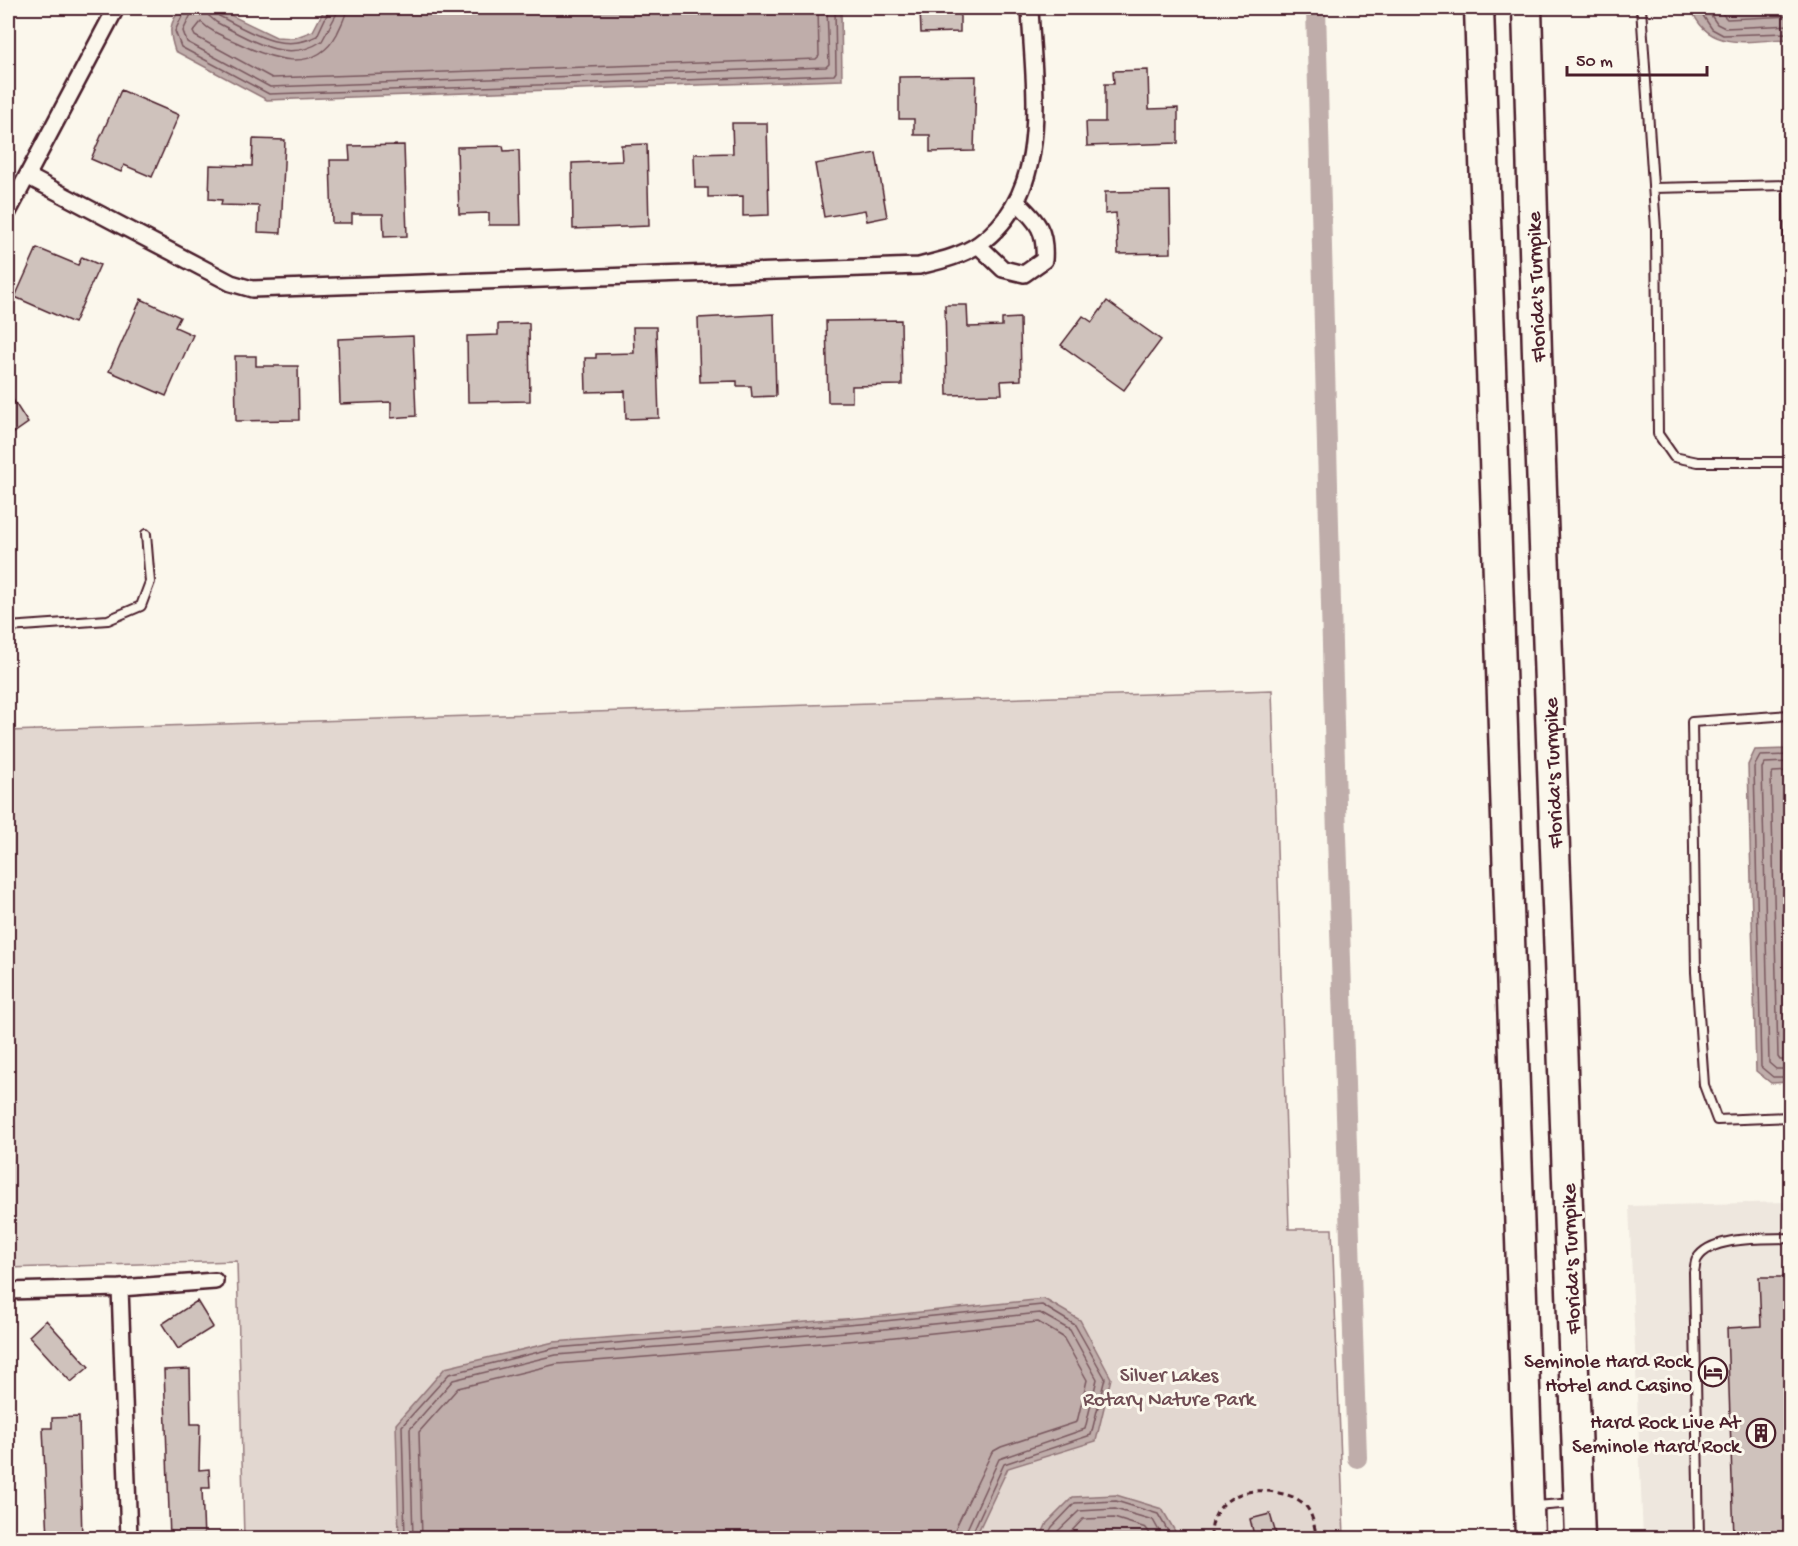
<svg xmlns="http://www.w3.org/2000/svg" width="1798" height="1546" font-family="'Gochi Hand',sans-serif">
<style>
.built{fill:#eee7de}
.green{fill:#e2d7d0;stroke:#967b7e;stroke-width:1.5}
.water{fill:#bfadaa;stroke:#907477;stroke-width:1.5}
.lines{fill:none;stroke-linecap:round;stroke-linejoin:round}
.shore{stroke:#79585e;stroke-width:1.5}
.canal{stroke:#bfadaa;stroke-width:20}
.building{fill:#cfc2bc;stroke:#4a1f2b;stroke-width:1.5}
.service-casing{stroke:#4a1f2b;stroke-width:12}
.minor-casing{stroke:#4a1f2b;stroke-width:20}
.motorway-casing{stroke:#4a1f2b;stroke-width:33}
.path{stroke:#4a1f2b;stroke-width:3;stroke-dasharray:6 4.5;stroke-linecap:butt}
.service{stroke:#fbf7ec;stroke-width:8}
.minor{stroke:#fbf7ec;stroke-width:15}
.motorway{stroke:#fbf7ec;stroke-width:28}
.labels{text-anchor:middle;stroke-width:6;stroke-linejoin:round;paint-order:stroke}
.street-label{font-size:21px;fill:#4a1f2b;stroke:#fbf7ec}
.poi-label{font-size:21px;fill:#4a1f2b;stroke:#fbf7ec;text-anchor:end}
.park-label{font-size:21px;fill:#704d54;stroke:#fbf7ec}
</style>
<rect width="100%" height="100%" fill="#fbf7ec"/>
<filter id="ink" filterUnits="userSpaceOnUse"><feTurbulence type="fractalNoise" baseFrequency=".0167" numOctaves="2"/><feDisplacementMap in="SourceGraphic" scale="12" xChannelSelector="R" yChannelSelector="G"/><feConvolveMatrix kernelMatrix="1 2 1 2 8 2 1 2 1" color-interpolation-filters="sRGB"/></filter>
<g filter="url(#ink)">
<path class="built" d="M1790,1202V1538H1643L1629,1206Z"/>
<path class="green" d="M1272,690L1289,1229H1332L1344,1538H244L237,1261L8,1268V731Z"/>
<path class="water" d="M182,8H216L276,37L294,38L313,31L325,8H841L842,80L267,100L175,51C169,33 168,23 182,8Z
M1691,8H1790V39C1751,40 1708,54 1691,8Z
M1790,749V1082L1771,1083L1756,1071L1748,765L1755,750Z
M1044,1299L1080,1320L1111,1378L1096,1441L1008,1468L975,1538H399L396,1424L445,1368L554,1342L883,1316Z
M1116,1495L1162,1509L1179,1538H1040L1047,1523L1073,1497Z"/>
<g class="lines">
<path class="shore" d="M186,8L175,31L181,47L269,94L834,75L836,72L835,8
M194,8L183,31L187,42L270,87L826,67L829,64L827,8
M207,8L209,16L216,22C249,39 286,65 322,41L336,15L338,8
M215,8L219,16C251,32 281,54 317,36L330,8
M347,8C346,17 341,25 337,34C315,75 271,59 238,43C225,37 211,32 201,22L193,32L195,36L272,78L816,59L819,56L818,8
M1698,8L1712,29L1723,35L1790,33
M1706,8L1717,24L1725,28L1790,25
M1717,8L1727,19L1790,16
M1790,755L1760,756L1754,767L1761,1067L1773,1077H1790
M1790,762L1765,763L1762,768L1769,1063L1776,1069H1790
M1790,771L1773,772L1771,775L1778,1057L1780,1060H1790
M405,1538L402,1426L449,1374L555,1348L884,1321L1042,1305L1075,1325L1105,1378L1091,1435L1004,1464L970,1538
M413,1538L410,1429L453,1380L556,1355L884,1329L1040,1313L1070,1330L1097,1379L1085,1429L999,1459L963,1538
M422,1538L419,1432L458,1388L557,1364L885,1338L1038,1322L1063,1337L1087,1380L1077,1422L1001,1447L992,1452L956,1527L954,1538
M1046,1538L1052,1527L1075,1503L1116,1501L1158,1514L1172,1538
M1055,1538L1058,1531L1079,1511L1115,1509L1153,1520L1163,1538
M1065,1538L1083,1519L1114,1518L1146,1528L1153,1538"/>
<path class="canal" d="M1316,8L1336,804L1357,1458"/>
</g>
<path class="building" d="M920,8H960V32L921,33Z
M1148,70L1149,109L1178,108V143L1087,146L1086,122H1105V84H1114L1113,71Z
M976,76L974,151L930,152V135H914V119H899V77Z
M121,90L179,115L152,177L124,165L121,172L91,159Z
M732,123H767L769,215L743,216V196L708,197V188H695L694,154L733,153Z
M253,139L285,140L281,233L258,232L259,206L221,205L222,200L209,199L210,165L252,166Z
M647,144L649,226L573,229L572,163L622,161L621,145Z
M404,145L407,236L384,237L383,214H352V223H332L330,160H350L349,146Z
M503,146L504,151L519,150L521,225H489V213L459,214L457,147Z
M876,153L887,217L867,221L865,210L824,217L815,164Z
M1170,191L1171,253L1118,254L1116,213L1105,214V192Z
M37,248L78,265L82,257L100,265L74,323L15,297Z
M141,299L180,317L175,327L193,335L166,396L109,371Z
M1107,301L1161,340L1124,390L1061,345L1083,316L1092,322Z
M945,305H967L968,327L1002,326V319L1020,318L1021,380L1001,381L1002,394L947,395Z
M774,314L776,396L752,397L751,386H737V381L700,382L698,318Z
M901,320L902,385L852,386V402H828L826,321Z
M529,323L530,401L468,402L467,336L498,335V324Z
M633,327H656L659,418L626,419L625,391L586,392L585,358H596V354L634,353Z
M413,336L416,416L391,418V402L340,404L338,339Z
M235,356H256V366H298L299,420L236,421Z
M8,392L28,423L8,437Z
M1759,1277H1791V1539H1734L1727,1328L1761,1326Z
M197,1301L213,1327L178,1349L162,1324Z
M46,1320L89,1367L71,1382L29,1336Z
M190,1369L191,1424H200L199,1470L209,1469L210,1488H202L204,1539H170L164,1370Z
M79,1417L82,1539H48L43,1428H52V1418Z
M1270,1514L1276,1534L1255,1539L1250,1519Z"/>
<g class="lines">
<g class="service-casing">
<path id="service" d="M1641,8L1656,229L1658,434L1674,457L1698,462H1790
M1788,185L1790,423
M1653,188L1790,185
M8,627L108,620L141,606L150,582L146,534
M1790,715L1692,722L1696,972L1704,1085L1717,1120L1790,1117
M1536,1506L1574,1503
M1699,1538L1694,1272C1695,1269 1695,1262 1697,1259C1711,1235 1766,1239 1790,1238"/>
</g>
<g class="minor-casing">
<path id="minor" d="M27,176L231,283L252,289L919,266C939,261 962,256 979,244C1054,191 1033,87 1030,8
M8,212L116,8
M978,245L1003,269L1024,274L1044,260C1046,231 1038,222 1018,203
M120,1288L129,1538
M8,1291L120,1288L215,1281"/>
</g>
<g class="motorway-casing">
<path id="motorway" d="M1479,8L1530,1538
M1527,8L1537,353L1580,1538"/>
</g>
<path class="path" d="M1264,1537V1538
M1211,1538C1210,1501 1242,1486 1274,1492C1285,1494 1295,1496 1304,1504C1313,1513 1314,1526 1317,1538"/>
<use href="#service" class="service"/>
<use href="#minor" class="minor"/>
<use href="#motorway" class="motorway"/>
</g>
</g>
<defs>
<g id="hotel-ring" transform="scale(1.5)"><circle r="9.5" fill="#fbf7ec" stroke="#4a1f2b" stroke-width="1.5"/><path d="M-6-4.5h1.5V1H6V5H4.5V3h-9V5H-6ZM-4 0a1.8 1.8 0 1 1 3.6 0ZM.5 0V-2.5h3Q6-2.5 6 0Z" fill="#4a1f2b"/></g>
<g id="building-ring" transform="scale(1.5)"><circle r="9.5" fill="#fbf7ec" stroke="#4a1f2b" stroke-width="1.5"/><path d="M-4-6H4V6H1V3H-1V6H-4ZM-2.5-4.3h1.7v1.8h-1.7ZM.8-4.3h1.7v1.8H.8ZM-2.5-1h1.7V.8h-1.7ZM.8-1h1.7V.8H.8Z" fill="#4a1f2b"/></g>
</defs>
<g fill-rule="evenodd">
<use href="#hotel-ring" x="1713" y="1372"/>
<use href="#building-ring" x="1761" y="1433"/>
</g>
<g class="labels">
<g class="street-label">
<text transform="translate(1535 287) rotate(-92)" y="7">Florida's Turnpike</text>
<text transform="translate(1552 773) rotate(-92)" y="7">Florida's Turnpike</text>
<text transform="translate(1570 1259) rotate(-92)" y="7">Florida's Turnpike</text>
</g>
<g class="poi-label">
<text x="1692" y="1367">Seminole Hard Rock<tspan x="1692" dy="24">Hotel and Casino</tspan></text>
<text x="1740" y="1428">Hard Rock Live At<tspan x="1740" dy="24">Seminole Hard Rock</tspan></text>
</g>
<g class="park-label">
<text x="1169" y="1381">Silver Lakes<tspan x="1169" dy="24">Rotary Nature Park</tspan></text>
</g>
</g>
<rect width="1798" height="1546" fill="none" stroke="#fbf7ec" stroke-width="30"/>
<rect x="15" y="15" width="1768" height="1516" fill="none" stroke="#4a1f2b" stroke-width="2" filter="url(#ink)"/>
<path d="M1567 66v9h140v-9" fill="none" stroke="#4a1f2b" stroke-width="3"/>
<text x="1576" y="66" font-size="18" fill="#4a1f2b" stroke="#fbf7ec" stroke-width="4.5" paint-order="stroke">50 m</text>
</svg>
